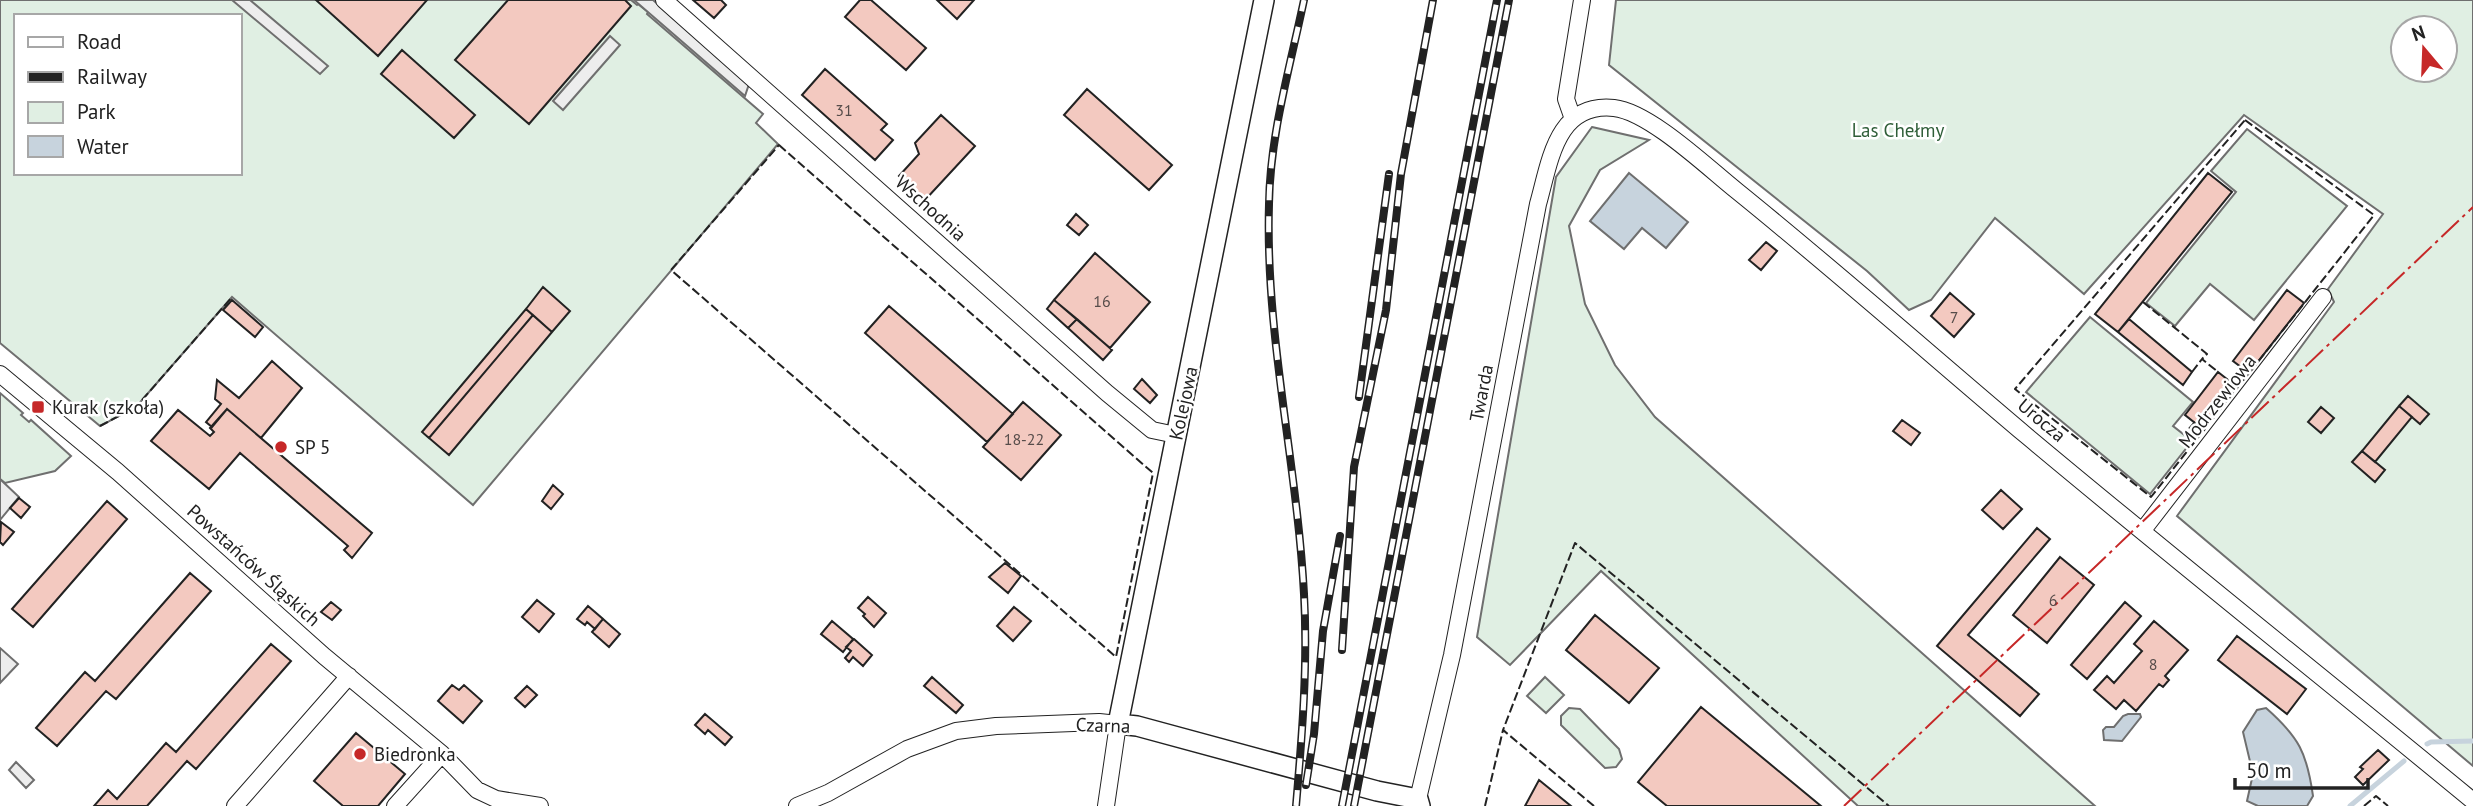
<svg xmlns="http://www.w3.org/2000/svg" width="2473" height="806" font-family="'PT Sans',sans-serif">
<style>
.green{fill:#e0efe3;stroke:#6f6f6f;stroke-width:2;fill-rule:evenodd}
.parking{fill:#ededed;stroke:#6f6f6f;stroke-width:2}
.water{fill:#c7d3dd;stroke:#6f6f6f;stroke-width:2}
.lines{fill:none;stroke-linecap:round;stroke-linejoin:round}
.stream{stroke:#c7d3dd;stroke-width:5}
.building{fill:#f3c9c0;stroke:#222;stroke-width:2}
.minor-casing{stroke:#222;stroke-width:18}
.tertiary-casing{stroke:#222;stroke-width:22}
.minor{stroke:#fff;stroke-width:16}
.tertiary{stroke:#fff;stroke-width:19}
.rail-casing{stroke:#222;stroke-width:8}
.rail{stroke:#fff;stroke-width:5;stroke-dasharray:16;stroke-linecap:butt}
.fence{stroke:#222;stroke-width:2;stroke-dasharray:9 3.5;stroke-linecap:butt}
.power{stroke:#c62828;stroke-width:2;stroke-dasharray:24 5 3.5 5;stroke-linecap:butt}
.poi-dot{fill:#c62828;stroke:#fff;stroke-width:2.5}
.labels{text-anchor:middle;stroke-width:5;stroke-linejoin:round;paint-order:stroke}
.number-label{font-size:16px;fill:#564c4a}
.park-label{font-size:19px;fill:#2f5e38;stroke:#fff}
.street-label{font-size:19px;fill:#222;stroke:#fff}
.poi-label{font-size:19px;fill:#222;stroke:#fff;text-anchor:start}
</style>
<rect width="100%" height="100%" fill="#fff"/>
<path class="green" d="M0,0H631L637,5L638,4L648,12L647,14L763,114L756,123L778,144L473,505L232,297L136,407L100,426L0,343ZM16,16H240V173H16Z
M1616,0H2473V766L2177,516L2334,302L2328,289L2383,214L2244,115L2084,294L1995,218L1931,300L1909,310L1867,271L1609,65ZM2403,28H2445V70H2403Z
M1592,127L1649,140L1600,170L1569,226L1585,304L1615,365L1655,417L2095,806H1858L1601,571L1510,665L1477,637L1556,177Z
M2247,129L2347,206L2254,320L2210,284L2175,326L2146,303L2236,192L2211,171Z
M2090,317L2193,402L2173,426L2192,441L2150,494L2026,392Z
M0,393L23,413L21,415L29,422L31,420L71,456L55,471L5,483L0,479Z
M1545,677L1564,695L1546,713L1527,696Z
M1569,708L1580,709L1619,749L1622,759L1616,767L1605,768L1561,725V716Z"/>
<path class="parking" d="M232,0H250L328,66L320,74Z
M634,0H653L749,84L745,96Z
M610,36L620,45L563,110L553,101Z
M0,479L19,497L0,520Z
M0,648L18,664L0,683Z
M16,762L34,780L26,788L9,770Z"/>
<path class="water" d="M1629,173L1688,222L1666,248L1642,228L1624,249L1590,221Z
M2266,708C2299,737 2307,753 2313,796L2307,806H2258L2247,801L2253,774L2243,732L2257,710Z
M2128,714H2140L2141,717L2122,741L2104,740L2103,730L2106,727H2114L2123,716Z"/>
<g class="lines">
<path class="stream" d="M2427,744L2431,742L2473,741
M2350,806L2404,761"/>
</g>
<path class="building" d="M316,0H427L378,56Z
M508,0H625L631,6L529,124L455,60Z
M693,0H721L726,5L714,18Z
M860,0H871L926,48L906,70L845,17Z
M937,0H974L957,19Z
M402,50L475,115L454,138L381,74Z
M825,69L887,124L881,130L893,140L875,160L802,95Z
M1087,89L1172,165L1149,190L1064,115Z
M941,115L975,146L925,200L899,176L919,154L915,143Z
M2208,173L2232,192L2118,332L2095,314Z
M1076,214L1088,225L1079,235L1067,225Z
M1766,242L1777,251L1761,270L1749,260Z
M1095,253L1150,302L1110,348L1054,300Z
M543,287L570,311L552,332L526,309Z
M2287,290L2304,303L2249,373L2233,361Z
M1950,293L1974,314L1954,337L1931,316Z
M232,300L263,327L255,337L223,310Z
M1054,300L1077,319L1068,328L1047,309Z
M889,306L1013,414L987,442L865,333Z
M526,309L533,315L429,438L422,432Z
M533,315L552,332L449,455L429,438Z
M1077,319L1112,350L1103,360L1068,328Z
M2129,319L2192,372L2183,385L2118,332Z
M272,361L302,388L261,438L227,409L212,427L206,422L221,404L215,399L217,380L239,398Z
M2218,372L2237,387L2204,430L2185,415Z
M1142,379L1157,395L1150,403L1134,389Z
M2408,396L2429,414L2420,424L2399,406Z
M1023,402L1061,435L1021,480L983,447Z
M2399,406L2412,417L2375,462L2362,451Z
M2321,407L2334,418L2321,433L2308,422Z
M227,409L372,533L352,558L344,550L348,546L240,453L209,489L151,441L178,410L210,436L214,432L210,428Z
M1902,420L1920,433L1911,445L1893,431Z
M2362,451L2385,470L2375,482L2352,462Z
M553,485L563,494L551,509L542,501Z
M2001,490L2022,509L2003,529L1982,510Z
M19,498L30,507L21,518L10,508Z
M107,501L127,519L33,627L12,609Z
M1,522L14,532L3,545L0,542Z
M2037,528L2050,539L1968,635L2039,694L2020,716L1937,646Z
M2060,557L2094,585L2047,643L2013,615Z
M1005,563L1021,576L1008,593L989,577Z
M190,573L211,591L116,699L106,691L57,746L36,728L85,672L95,681Z
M868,597L886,613L874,627L863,616L865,614L858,608Z
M537,600L554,614L539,632L522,617Z
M331,602L341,610L332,620L321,612Z
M2125,602L2141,616L2087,679L2071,665Z
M588,606L603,619L595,629L587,622L585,625L577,619Z
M1014,607L1031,621L1013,641L997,626Z
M1595,615L1659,668L1629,703L1566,650Z
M603,619L620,634L609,647L592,632Z
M832,621L853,639L843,652L821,634Z
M2154,621L2188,650L2165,676L2169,680L2163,687L2159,684L2136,711L2124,700L2116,709L2094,690L2107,676L2114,683L2142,651L2134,644Z
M2237,636L2306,689L2287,714L2218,660Z
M854,639L872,655L863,666L853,657L849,662L845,658L851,651L846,647Z
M271,644L291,661L196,769L187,761L147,806H94L108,790L117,799L166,743L176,752Z
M932,677L963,705L956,713L924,686Z
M452,685L459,690L464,685L482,701L463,723L438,701Z
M527,686L537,695L525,707L515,698Z
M1701,707L1821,806H1667L1638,782Z
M705,714L732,737L725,745L708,730L705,734L695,725Z
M356,733L405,774L378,806H343L314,781Z
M2378,750L2389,760L2363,785L2355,777L2363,769L2360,767Z
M1539,780L1571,806H1525Z"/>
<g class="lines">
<g class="minor-casing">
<path id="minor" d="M664,0L1107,393L1152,430L1176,435
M1573,119L1566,99L1582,0
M0,374L118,472L324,656L442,754L477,790L496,799L540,806
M2143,530L2323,297
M1418,799L1452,655L1538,204C1550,162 1556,102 1614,108C1650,112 1708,168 1737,191C1836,271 1931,355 2028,437C2175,560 2325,679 2473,801
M235,806L349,676
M395,806L442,754
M797,806L828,793L907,749L956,731L996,726L1099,722L1118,724L1106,806"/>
</g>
<g class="tertiary-casing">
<path id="tertiary" d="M1264,0L1118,724L1137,726L1377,791L1418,799L1420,806"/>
</g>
<use href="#minor" class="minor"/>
<use href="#tertiary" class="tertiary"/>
<g class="rail-casing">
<path id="rail" d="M1359,397L1389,174
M1342,650L1354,467L1386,310L1401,174L1433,0
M1306,785L1314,734L1323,631L1340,536
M1296,806C1302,736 1308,665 1304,594C1297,463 1265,335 1269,204C1270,135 1290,67 1304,0
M1342,806L1497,0
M1354,806L1509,0"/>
</g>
<use href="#rail" class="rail"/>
<path class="fence" d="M2245,120L2374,215L2151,497L2015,389Z
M779,145L1153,473L1116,657L671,270Z
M2143,302L2207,354L2202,359
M2192,372L2202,359L2218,372
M2195,422L2186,432L2195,440
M100,426L136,407L232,297
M1485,806L1503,730L1505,731
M1594,806L1503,730L1575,543L1889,806
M2364,806L2376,796L2388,806"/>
<path class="power" d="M1844,806L2473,207"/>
</g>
<g class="poi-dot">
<rect x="31" y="400" width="14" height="14" rx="3.5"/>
<circle cx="281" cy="447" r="7"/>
<circle cx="360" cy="754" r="7"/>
</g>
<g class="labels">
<g class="number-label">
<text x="844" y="116">31</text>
<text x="1102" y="307">16</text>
<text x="1954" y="323">7</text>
<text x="1024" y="445">18-22</text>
<text x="2053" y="606">6</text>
<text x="2153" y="670">8</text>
</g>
<g class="park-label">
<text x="1898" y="137">Las Chełmy</text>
</g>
<g class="street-label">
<text transform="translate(931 208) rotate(42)" y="7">Wschodnia</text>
<text transform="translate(1481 393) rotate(-79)" y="7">Twarda</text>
<text transform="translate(2217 401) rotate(-52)" y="7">Modrzewiowa</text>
<text transform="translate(1183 403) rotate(-78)" y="7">Kolejowa</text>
<text transform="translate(2042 420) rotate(40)" y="7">Urocza</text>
<text transform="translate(254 565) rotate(42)" y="7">Powstańców Śląskich</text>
<text transform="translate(1103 725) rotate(2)" y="7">Czarna</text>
</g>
<g class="poi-label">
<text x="52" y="414">Kurak (szkoła)</text>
<text x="295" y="454">SP 5</text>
<text x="374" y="761">Biedronka</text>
</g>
</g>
<rect x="14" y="14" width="228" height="161" fill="#ffffff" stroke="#a7a7a7" stroke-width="2"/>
<rect x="28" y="37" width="35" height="10" fill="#ffffff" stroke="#a7a7a7" stroke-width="2"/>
<text x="77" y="49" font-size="21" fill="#222222">Road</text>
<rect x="28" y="72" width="35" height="10" fill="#222222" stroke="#a7a7a7" stroke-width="2"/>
<text x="77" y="84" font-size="21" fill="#222222">Railway</text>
<rect x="28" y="102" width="35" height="21" fill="#e0efe3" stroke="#a7a7a7" stroke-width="2"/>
<text x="77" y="119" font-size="21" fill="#222222">Park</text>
<rect x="28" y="136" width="35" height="21" fill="#c7d3dd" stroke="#a7a7a7" stroke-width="2"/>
<text x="77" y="154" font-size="21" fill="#222222">Water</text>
<g transform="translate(2424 49) rotate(341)"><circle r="33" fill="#ffffff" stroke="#a7a7a7" stroke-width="2"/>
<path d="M0-5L12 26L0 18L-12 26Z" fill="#c62828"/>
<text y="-10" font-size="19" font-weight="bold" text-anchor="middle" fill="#222222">N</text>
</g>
<path d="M2235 778v10h133v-10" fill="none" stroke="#222222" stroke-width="3.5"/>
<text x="2246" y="778" font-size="21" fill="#222222" stroke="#ffffff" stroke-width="5" paint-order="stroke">50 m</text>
</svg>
